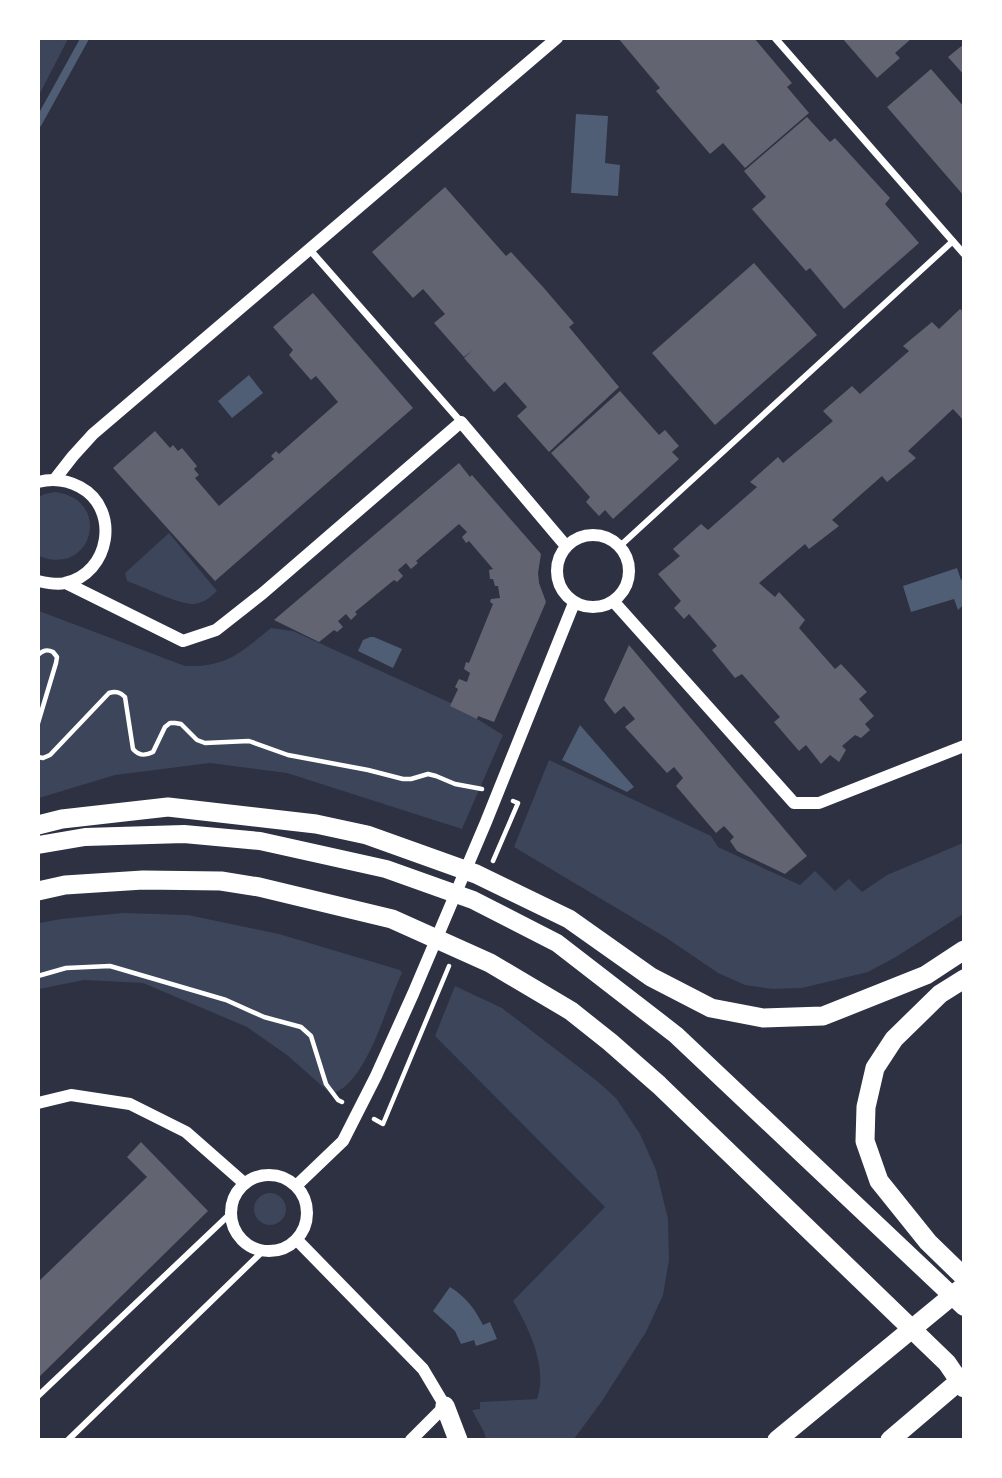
<svg xmlns="http://www.w3.org/2000/svg" width="1002" height="1478" font-family="Mulish,sans-serif">
<style>
.green{fill:#3c4559}
.water{fill:#4f5d75}
.lines{fill:none;stroke-linecap:round;stroke-linejoin:round}
.stream{stroke:#4f5d75;stroke-width:8}
.building{fill:#626471}
.path{stroke:#fff;stroke-width:4.5}
.pedestrian{stroke:#fff;stroke-width:6}
.minor{stroke:#fff;stroke-width:7}
.tertiary{stroke:#fff;stroke-width:12}
.primary{stroke:#fff;stroke-width:18}
.trunk{stroke:#fff;stroke-width:19}
</style>
<rect width="100%" height="100%" fill="#2d3142"/>
<path class="green" d="M39,38L68,39L39,95L38,39Z
M55,492C113,499 93,578 39,556V497L45,494Z
M169,533L217,591C210,598 202,604 192,604C175,603 144,587 127,581L125,573Z
M39,611L185,666C227,667 240,653 271,628L293,631L453,704L503,735L462,829L287,773L210,763L115,775L39,798Z
M549,760L711,836L718,847L800,885L815,871L835,891L849,879L862,892L887,875L963,843L962,829H963V914L896,957L868,972L802,988L773,989L745,985L718,973L665,937L514,847Z
M123,913L188,915L279,934L400,970L402,973C386,1005 367,1085 331,1094L287,1055L247,1027L143,983L84,980L39,989V923L61,919Z
M455,986L502,1008L597,1081L616,1098L640,1134L656,1170L668,1219L669,1260L663,1295L646,1332L602,1401L574,1439H486L484,1432L472,1410L480,1409V1402L537,1399C548,1368 529,1328 513,1301L605,1207L435,1036Z
M254 1209a16 16 0 1 1 32 0a16 16 0 1 1-32 0Z"/>
<path class="water" d="M576,114L608,116L605,163L620,165L618,196L571,193Z
M249,375L263,393L232,418L218,401Z
M957,568L961,580L963,579V605L958,610L954,599L911,612L903,586Z
M370,637H374L402,649L393,668L358,651L363,640Z
M580,725L634,787L627,792L562,760Z
M450,1287C466,1297 475,1309 483,1325L490,1322L497,1339L476,1346L474,1340L461,1344L455,1331L433,1311Z"/>
<g class="lines">
<path class="stream" d="M38,123L85,38"/>
</g>
<path class="building" d="M618,38H754L792,83L787,87L809,113L745,168L723,143L710,154L656,91L660,88Z
M842,38H912L895,53L900,58L877,78Z
M964,44V75L948,57Z
M931,69L964,107V196L887,107Z
M807,117L830,142L835,138L890,198L885,204L919,243L844,309L810,268L806,271L752,209L766,197L744,171Z
M445,187L506,256L511,252L543,287L574,323L569,327L619,387L549,452L517,416L527,407L505,382L494,392L464,358L473,350L464,357L434,323L445,314L423,289L413,298L372,252Z
M754,263L817,335L715,425L652,353Z
M313,293L413,408L215,581L113,468L155,431L170,448L173,445L178,451L182,448L197,466L194,469L199,475L195,478L219,506L274,459L271,456L276,451L279,454L338,402L316,376L311,380L289,355L293,350L273,327Z
M960,309L964,312V421L953,409L908,451L916,458L887,482L882,476L832,520L839,526L809,549L805,544L759,583L775,597L779,592L805,620L799,628L835,669L841,664L867,692L859,699L874,716L865,724L870,730L861,738L855,735L842,746L846,750L839,762L830,755L821,764L806,745L799,751L774,722L780,717L742,674L735,678L712,650L717,646L689,614L684,619L674,608L681,601L658,574L680,556L673,549L701,524L708,530L757,487L750,482L778,457L783,463L833,421L823,411L852,386L860,394L909,351L903,346L932,322L939,329Z
M620,391L659,435L665,430L679,446L672,452L679,459L613,519L605,510L599,516L586,502L590,497L551,453Z
M459,463L470,477L472,475L541,554L538,573L539,583L546,602L494,722L478,716L477,719L450,706L458,689L455,687L459,679L467,682L470,673L464,669L466,662L469,663L493,604L490,602L491,599L500,598L498,586H495L493,579H490L489,570L493,569L469,541L466,543L462,537L467,532L459,524L416,561L418,563L411,569L406,563L398,570L403,576L397,582L394,580L355,612L357,614L351,620L346,614L338,621L343,627L337,632L334,630L319,642L274,620Z
M629,645L807,856L785,874L737,851L730,841L734,837L724,826L716,833L676,786L683,778L674,767L667,773L625,727L635,719L624,706L615,714L604,700Z
M141,1142L208,1211L38,1378V1282L147,1177L127,1157Z"/>
<g class="lines">
<path class="path" d="M38,655C43,650 47,649 53,652L57,657L56,663L38,723
M38,757L43,758L50,755L109,693C116,691 120,692 125,697L133,749C139,756 145,756 153,752L165,727L170,723H175L181,724L197,740L205,743L249,741L288,755L368,770L403,779H411L428,774L436,776L455,784L482,789
M493,861L518,803L513,801
M38,976L66,968L110,966L226,1000L264,1017L301,1027L311,1036L326,1084L338,1100L342,1102
M374,1119L383,1124L449,966"/>
<path class="pedestrian" d="M620,546L953,241
M38,1396L231,1213
M68,1440L263,1251"/>
<path class="minor" d="M775,38L964,254
M310,250L461,422"/>
<path class="tertiary" d="M55,479L73,456L93,434L557,38
M38,482C53,478 67,480 80,487C121,509 110,574 65,583C57,585 47,583 38,581
M557 571a36 36 0 1 1 72 0a36 36 0 1 1-72 0Z
M66,583L183,641L216,630L263,593L461,422L566,546
M614,602L794,803H819L964,746
M38,1103L71,1095L130,1104L186,1132L244,1183
M231 1213a38 38 0 1 1 76 0a38 38 0 1 1-76 0Z
M296,1186L343,1141L376,1076L413,994L486,822L574,603
M297,1240L423,1369L445,1406L411,1440"/>
<path class="primary" d="M38,845L85,837L184,834L260,841L386,869L473,900L557,943L676,1035L964,1307"/>
<path class="trunk" d="M38,825L62,819L168,807L316,824L367,835L476,874L569,919L651,977L711,1008L763,1018L823,1016L926,975L964,950
M38,891L65,885L143,880L221,881L259,887L392,919L490,963L571,1011L610,1042L659,1085L947,1363L964,1388
M964,979L940,994L894,1039L875,1068L866,1107L865,1141L879,1181L928,1242L964,1277
M445,1406L458,1440
M777,1440L964,1286
M890,1440L964,1377"/>
</g>
<rect width="1002" height="1478" fill="none" stroke="#ffffff" stroke-width="80"/>
</svg>
